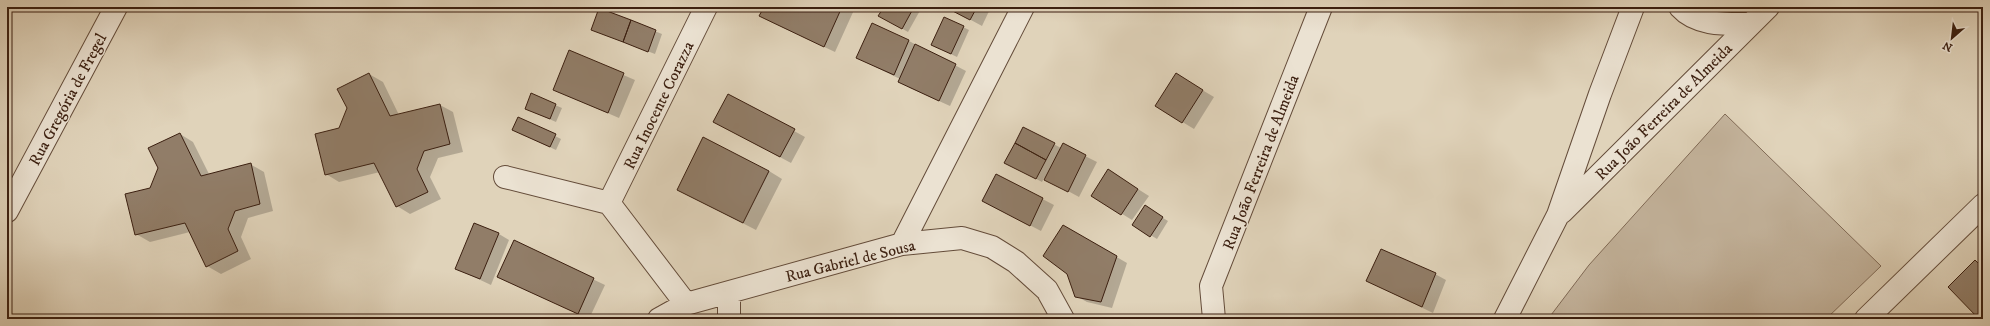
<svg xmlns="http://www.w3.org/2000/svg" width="1990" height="326" font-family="'IM FELL DW Pica',serif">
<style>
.green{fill:#c4b49d;stroke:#806a56}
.shadow{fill:#0003}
.building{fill:#917d68;stroke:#3b1f10}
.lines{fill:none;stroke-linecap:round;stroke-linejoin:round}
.minor-casing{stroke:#644c3a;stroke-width:24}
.minor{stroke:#ebe2d2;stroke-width:22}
.labels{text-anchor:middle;stroke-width:3;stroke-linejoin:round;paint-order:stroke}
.street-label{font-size:16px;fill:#3b1f10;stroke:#ebe2d2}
</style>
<rect width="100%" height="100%" fill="#e0d3ba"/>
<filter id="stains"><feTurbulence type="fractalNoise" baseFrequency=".005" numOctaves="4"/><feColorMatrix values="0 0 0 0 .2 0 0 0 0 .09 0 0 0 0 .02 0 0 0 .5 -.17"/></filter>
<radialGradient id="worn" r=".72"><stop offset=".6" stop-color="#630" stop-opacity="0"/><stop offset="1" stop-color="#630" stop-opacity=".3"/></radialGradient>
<path class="green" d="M1725,114L1881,266L1826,319H1548L1589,265Z"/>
<path class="shadow" d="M765,7H849L854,10L835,52L771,22Z
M885,7H922L908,32L880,16Z
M947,7H991L982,26Z
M600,9L662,34L655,54L592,30Z
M872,24L909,41L966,71L950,106L910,88L899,81L900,79L857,58Z
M963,27L969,30L957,57L938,48Z
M570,52L635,80L619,118L554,90Z
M369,74L383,82L399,115L440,105L453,112L463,152L438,158L430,177L441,199L410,214L397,206L380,172L339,182L326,174L340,129Z
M1187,81L1214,97L1194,129L1156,106Z
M532,95L562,108L556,122L533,112Z
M729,95L805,137L791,163L725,128Z
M519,118L561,139L556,150L519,133Z
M1024,128L1061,148L1063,145L1097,162L1079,197L1044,178L1042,182L1012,166Z
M180,134L193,142L209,174L250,164L264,172L273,211L248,218L241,237L251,259L221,274L207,266L190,232L150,242L136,234L151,189Z
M769,171L782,179L756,230L678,190Z
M996,175L1054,205L1041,231L983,201Z
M1119,177L1149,196L1132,220L1093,196Z
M1145,207L1168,221L1157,239L1134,225Z
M1063,226L1127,263L1112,308L1087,302L1076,296Z
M499,234L509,240L491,285L457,269Z
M515,242L605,285L589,319L499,277Z
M1976,261L1983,265V319H1980Z
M1435,274L1446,280L1433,313L1367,281Z
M1949,315L1956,319H1945Z"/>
<path class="building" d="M764,7H842L824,47L759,16Z
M884,7H914L902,29L878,16Z
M945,7H977L970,20Z
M599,8L631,20L623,42L591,30Z
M944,17L964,26L951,54L931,45Z
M631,20L656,30L648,52L623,42Z
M872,23L909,40L894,75L856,58Z
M915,44L956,64L939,101L898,82Z
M569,50L624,73L608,113L553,90Z
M369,73L390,116L440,104L450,144L424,151L417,169L428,192L396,207L374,163L325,175L315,134L339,128L347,108L337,89Z
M1176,73L1203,90L1182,123L1155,106Z
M531,93L556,104L550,119L525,109Z
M728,94L795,129L780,157L713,122Z
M518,117L556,134L550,147L512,130Z
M1023,127L1055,143L1046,160L1015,143Z
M180,133L201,176L251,163L260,204L235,211L228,229L238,251L206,267L185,223L135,235L125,194L150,188L158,168L148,148Z
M703,137L769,171L743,223L677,190Z
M1015,143L1046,160L1036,179L1004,163Z
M1063,143L1086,155L1068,192L1044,180Z
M1108,169L1138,189L1121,215L1091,196Z
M996,174L1043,198L1030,226L982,201Z
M1145,205L1163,217L1150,237L1132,225Z
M474,223L499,233L480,279L455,269Z
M1063,225L1117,256L1101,302L1075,297L1067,274L1043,256Z
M514,240L594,278L578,314L497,277Z
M1381,249L1436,273L1422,307L1366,281Z
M1975,260L1983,268V319H1979L1948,287Z"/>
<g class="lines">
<g class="minor-casing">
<path id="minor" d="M1680,7C1697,26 1727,24 1750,24
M505,177L609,203
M7,211L116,7
M1562,212L1768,7
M902,244L1023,7
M729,293V319
M686,304L609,203L706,7
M659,319L686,304L902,244L962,238L992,247L1016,262L1047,290L1063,319
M1214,319L1211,286L1321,7
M1505,319L1558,215L1600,94L1633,7
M1866,319L1983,205"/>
</g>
<use href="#minor" class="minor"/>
</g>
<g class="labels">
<g class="street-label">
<text transform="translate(67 99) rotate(-62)" y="6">Rua Gregória de Fregel</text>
<text transform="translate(658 105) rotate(-64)" y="6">Rua Inocente Corazza</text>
<text transform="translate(1663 111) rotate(-45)" y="6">Rua João Ferreira de Almeida</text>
<text transform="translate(1260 162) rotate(-69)" y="6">Rua João Ferreira de Almeida</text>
<text transform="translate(850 260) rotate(-14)" y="6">Rua Gabriel de Sousa</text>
</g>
</g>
<rect width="1990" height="326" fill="none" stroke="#e0d3ba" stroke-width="24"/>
<rect x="8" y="8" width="1974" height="310" fill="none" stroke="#3b1f10" stroke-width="2"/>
<rect x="12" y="12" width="1966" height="302" fill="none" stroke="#3b1f10"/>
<g transform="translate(1952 38) rotate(208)" stroke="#ebe2d2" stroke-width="3" paint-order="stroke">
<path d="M0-3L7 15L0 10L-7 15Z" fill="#3b1f10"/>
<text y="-6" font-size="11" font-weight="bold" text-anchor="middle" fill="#3b1f10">N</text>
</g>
<rect width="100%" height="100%" filter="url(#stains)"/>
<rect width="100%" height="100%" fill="url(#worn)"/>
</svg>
